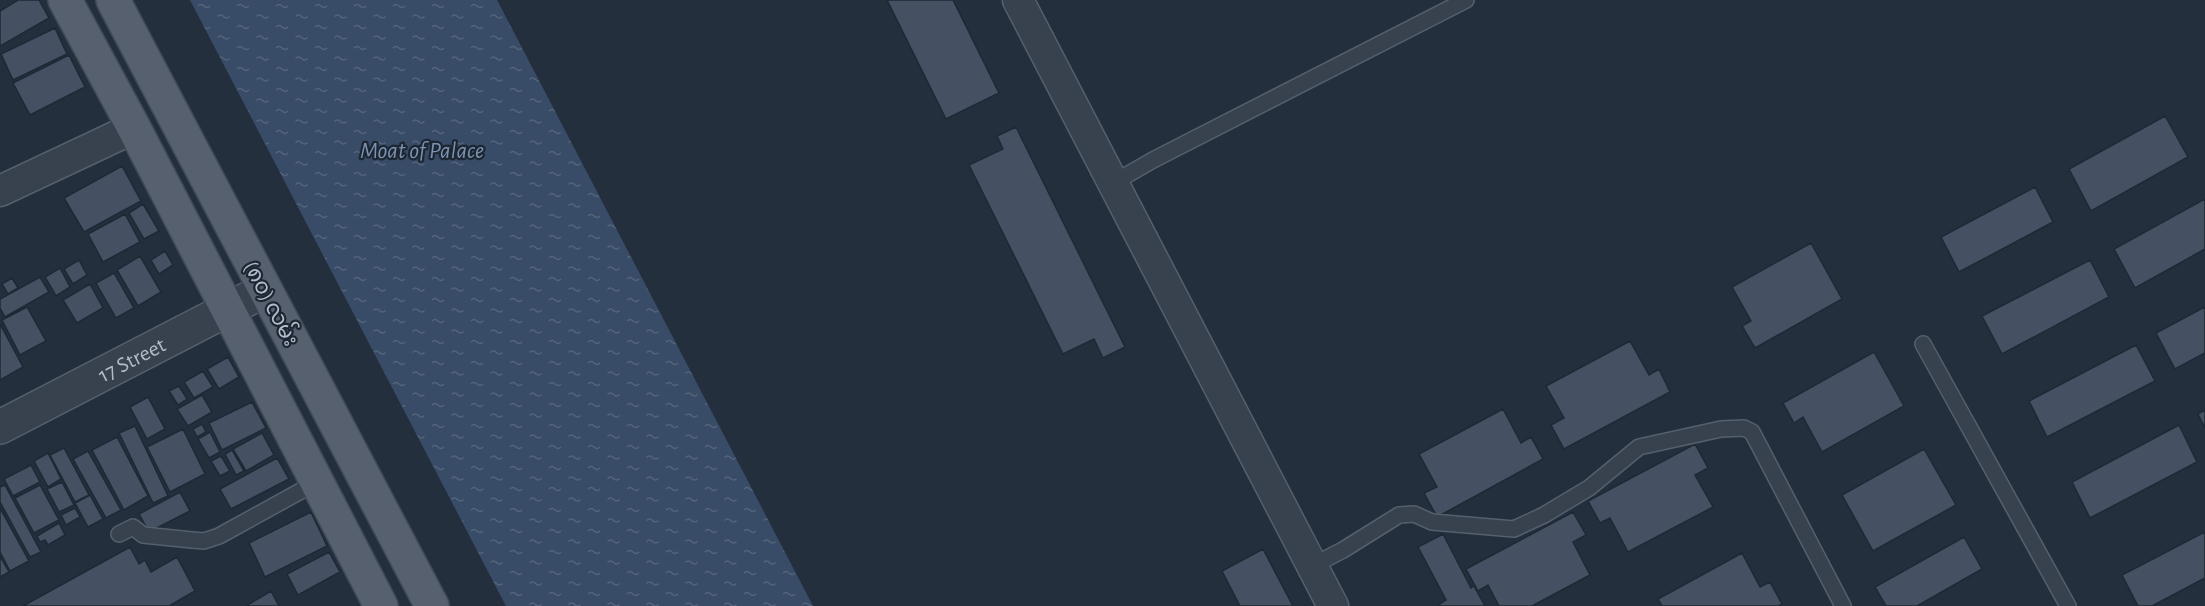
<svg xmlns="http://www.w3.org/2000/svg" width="2205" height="606" font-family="'Alegreya Sans','Noto Sans Myanmar',sans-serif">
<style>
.water{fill:url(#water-ripples)}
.building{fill:#455162;stroke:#1f2835;stroke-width:1.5}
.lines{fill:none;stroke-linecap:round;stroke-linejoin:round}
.service-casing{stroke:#565f6c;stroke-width:18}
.minor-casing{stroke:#565f6c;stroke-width:33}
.tertiary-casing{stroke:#565f6c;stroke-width:36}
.primary-casing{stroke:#414a57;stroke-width:36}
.service{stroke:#38414e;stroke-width:15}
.minor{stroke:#38414e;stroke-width:30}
.tertiary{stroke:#38414e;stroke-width:33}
.primary{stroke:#56606e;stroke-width:33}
.labels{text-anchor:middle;stroke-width:4.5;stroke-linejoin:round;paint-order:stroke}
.street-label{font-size:22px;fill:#b4bcc9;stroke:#1d2633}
.water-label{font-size:24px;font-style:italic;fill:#7c92b1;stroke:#1d2633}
</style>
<defs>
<pattern id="water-ripples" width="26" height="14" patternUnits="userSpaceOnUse" patternTransform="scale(1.5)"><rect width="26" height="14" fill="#394c67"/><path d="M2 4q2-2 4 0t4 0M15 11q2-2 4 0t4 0" fill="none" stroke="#53647b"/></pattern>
</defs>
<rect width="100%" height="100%" fill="#242f3e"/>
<path class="water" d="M190,0H497L813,606H506Z"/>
<path class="building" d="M18,0H39L49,18L0,46V11Z
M887,0H953L999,93L946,119Z
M55,28L67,54L13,80L1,54Z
M69,55L85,87L30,115L13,83Z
M2165,116L2188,157L2091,211L2069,169Z
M1016,127L1125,347L1103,358L1094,339L1063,354L969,165L1003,149L997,136Z
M122,166L141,201L84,232L64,198Z
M2035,187L2053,222L1959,272L1941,237Z
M2205,199V249L2135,288L2114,249Z
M143,204L159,231L144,239L129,213Z
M125,214L140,242L103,262L88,234Z
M1811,243L1842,299L1755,348L1742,326L1751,321L1732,287Z
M165,251L173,265L159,274L151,260Z
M140,256L161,292L138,306L117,270Z
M79,260L87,275L73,284L64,269Z
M2090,260L2109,297L2002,354L1982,316Z
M60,268L70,287L56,296L45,277Z
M114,273L134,308L116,318L96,283Z
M40,277L49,292L5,317L0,308V299Z
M12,278L18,288L8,294L2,284Z
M90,284L103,308L77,323L63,300Z
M27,307L46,341L20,355L2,320Z
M2205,307V353L2175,369L2156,333Z
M0,324L23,367L0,380Z
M1630,341L1649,375L1659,369L1670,392L1564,449L1551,425L1564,418L1546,386Z
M2136,345L2155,381L2047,437L2029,401Z
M1874,352L1904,406L1822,452L1803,417L1794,423L1783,403Z
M228,357L239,377L219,389L207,369Z
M203,371L213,387L194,398L184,382Z
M179,386L187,399L178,405L169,391Z
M202,395L212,412L188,426L177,409Z
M148,397L165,429L147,439L130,407Z
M252,402L266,428L222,450L209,423Z
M1503,409L1521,443L1531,437L1543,459L1437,517L1424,493L1437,487L1419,454Z
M2205,410V428L2198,414Z
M202,424L206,432L197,437L193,429Z
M2179,425L2197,462L2090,518L2072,482Z
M135,426L168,496L153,503L119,433Z
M183,429L205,474L170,492L147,447Z
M210,432L220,452L209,458L198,439Z
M262,433L274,455L246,471L233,449Z
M117,437L148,496L124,510L92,450Z
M1695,444L1708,468L1695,475L1713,507L1628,552L1610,518L1600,523L1588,501Z
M64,448L89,495L75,502L50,455Z
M1924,449L1956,505L1873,551L1842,495Z
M232,450L244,471L236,475L225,454Z
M88,451L121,510L106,518L73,459Z
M48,453L61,479L48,487L34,461Z
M221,456L230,471L220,476L211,461Z
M277,458L289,479L231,509L220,489Z
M31,465L40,482L13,496L4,479Z
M62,482L74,505L59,512L47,489Z
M5,485L41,552L30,557L0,502V487Z
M40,485L59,520L34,533L15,498Z
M180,492L190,511L149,532L139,514Z
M90,495L103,519L88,527L75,503Z
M0,508L29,561L10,571L0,552Z
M75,508L80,517L66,525L61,515Z
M311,512L327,546L265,577L249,543Z
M1573,512L1586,535L1573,542L1590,575L1532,606H1499L1488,585L1478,591L1466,569Z
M59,523L65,535L48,545L45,540L40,542L37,536Z
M2205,532V578L2152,606H2138L2122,575Z
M1443,534L1471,588L1474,586L1485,606H1439L1438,605L1446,600L1418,547Z
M1964,537L1982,569L1917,606H1886L1875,587Z
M130,547L139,564L145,560L151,572L177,557L195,591L169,606H23Z
M1263,549L1293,606H1240L1222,571Z
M329,552L340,572L298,595L287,574Z
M1742,553L1760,587L1770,582L1782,604L1778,606H1662L1658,599Z
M0,556L9,572L0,577Z
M271,591L279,606H246Z"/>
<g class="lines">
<g class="service-casing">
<path id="service" d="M1113,183L1153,160L1466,0
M1923,344L2068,606
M119,534L133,527L143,535L192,540L204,541L219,536L317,482
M1312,566L1343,550L1399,515L1414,514L1432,522L1514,529L1544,515L1589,488L1639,447L1721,429L1744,428L1752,432L1843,606"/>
</g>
<g class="minor-casing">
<path id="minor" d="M1018,0L1333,606
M0,191L134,128"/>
</g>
<g class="tertiary-casing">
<g id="tertiary">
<path id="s1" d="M0,427L265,290"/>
</g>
</g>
<g class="primary-casing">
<path id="primary" d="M65,0L134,128L381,606
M113,0L432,606"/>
</g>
<use href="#service" class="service"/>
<use href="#minor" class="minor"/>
<use href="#tertiary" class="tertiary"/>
<use href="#primary" class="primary"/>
</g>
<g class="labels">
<g class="street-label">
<text transform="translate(272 303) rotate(62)" y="8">(၈၀) လမ်း</text>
<text dy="8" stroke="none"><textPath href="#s1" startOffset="148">17 Street</textPath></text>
</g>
<g class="water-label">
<text x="422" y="158">Moat of Palace</text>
</g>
</g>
</svg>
